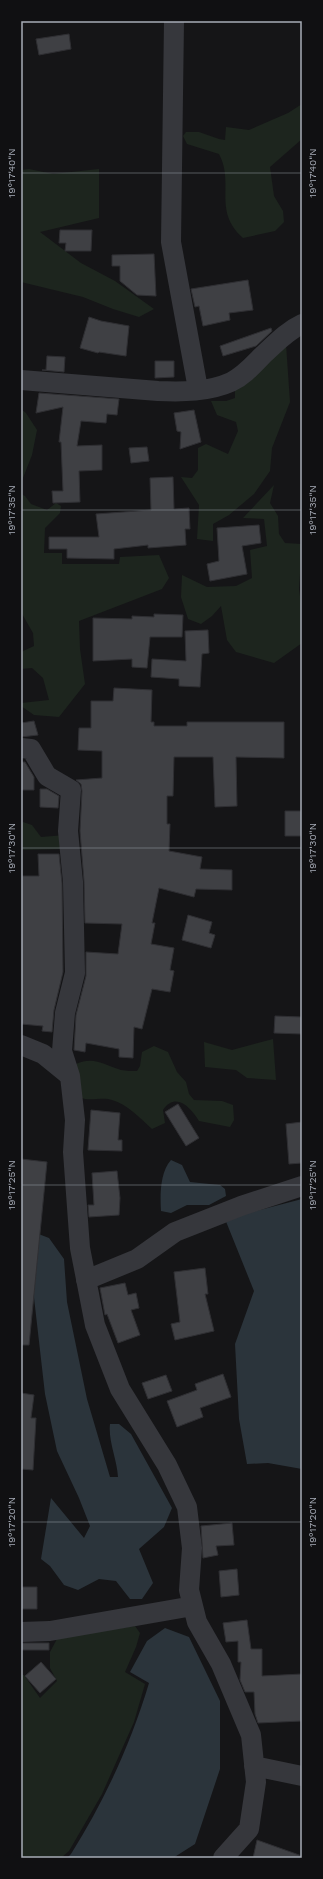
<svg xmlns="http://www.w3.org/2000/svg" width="323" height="1879" font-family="'Work Sans',sans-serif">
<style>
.green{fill:#1d251e}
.water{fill:#2b343b}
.building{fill:#3f4044;stroke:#2f2f33}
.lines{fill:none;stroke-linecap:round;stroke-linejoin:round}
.minor{stroke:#36373c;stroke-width:20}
.ticks{fill:none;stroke:#a7acb7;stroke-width:1;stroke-opacity:0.45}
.neatline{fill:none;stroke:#a7acb7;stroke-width:1.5}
.ticks-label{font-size:10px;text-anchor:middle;fill:#a7acb7}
</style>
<rect width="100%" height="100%" fill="#151517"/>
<path class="green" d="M302,104V139L270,167L274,196L283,211L284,222L275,231L243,238C212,210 235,184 219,154L187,144L183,136L186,132H199L219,139L225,140L226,127L249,130L288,113Z
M29,169L53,174L99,169V218L40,232L81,263L115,281L154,309L139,317L113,309L83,297L21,282V170Z
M286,344L290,402L272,448L270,471L254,494L229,515L213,524V541L197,539L199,505L181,477L192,478L198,470V448L206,444L228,454L238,431L236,422L217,415L211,401H226L235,398V387Z
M21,409L26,413L37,430L32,455L21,483Z
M274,485L270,503L278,516L279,534L285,543L302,544L299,589L302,610V643L274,663L236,652L227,640L221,606L212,616L201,624L188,619L181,597L182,575L207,587L236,586L252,578L250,550L267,546L264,519L243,518Z
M21,494L25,496L31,504L47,510L56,503L61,506L60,513L45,528L44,553H62V564H119L120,557L159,555L169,578L162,589L79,621L80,649L85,684L59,717L34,715L21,706V703L49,700L43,678L32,668L21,669V652L34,646L33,633L21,612Z
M23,822L32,825L41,837L65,835V849L21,850V825Z
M273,1039L276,1080L247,1078L236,1070L205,1067L204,1042L232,1050Z
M154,1046L168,1052L177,1072L186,1082L189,1094L194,1100L222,1101L233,1105L234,1120L230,1127L199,1121C191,1108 176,1091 163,1110L165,1123L152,1129C141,1119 127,1104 112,1100C102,1096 87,1103 79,1096L76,1064C94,1056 104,1065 121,1070C126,1071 132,1071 137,1071L140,1066L142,1052Z
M135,1626L140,1633L136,1647L125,1672L145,1684L134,1722L102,1794L69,1851L61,1858H21V1675H24L40,1698L57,1681L50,1668V1652L58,1637Z"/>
<path class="water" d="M171,1160L182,1165L190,1182L220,1185L225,1189L226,1196L209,1205H187L171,1213L161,1211C160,1195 160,1172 171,1160Z
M302,1199V1469L268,1463L247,1464L239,1419L235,1344L254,1291L225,1219Z
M36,1233L49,1238L64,1259L67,1302L87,1399L110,1477H118C117,1459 108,1441 110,1424H119L131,1434L172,1508L164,1527L139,1549L153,1583L142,1599H130L116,1581L99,1579L78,1590L64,1585L50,1566L41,1559L51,1498L84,1538L90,1526L79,1498L57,1451L45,1394L28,1245Z
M165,1628L189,1637L220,1701V1769L195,1844L173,1858H67L71,1854C105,1800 131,1743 149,1683L130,1672L147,1641Z"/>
<path class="building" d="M69,34L71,49L39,55L36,39Z
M60,230H92L91,251H65L66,243H59Z
M154,254L156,296L137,295L120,281V266H112V255Z
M248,280L253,310L229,313L230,320L203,326L199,306L195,307L191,289Z
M89,317L101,321L129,326L126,356L99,352L98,353L80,348Z
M271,328L272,331L256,346L223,356L220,346Z
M47,356L65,357L64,372L42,370H46Z
M155,361H174V377L155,378Z
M39,393L119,399L117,415L107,414L106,423L81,421L77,446L102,445V470L79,471L80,502L53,503L52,491H63L61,442H59L63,407L36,413Z
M194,410L201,442L180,449L181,432L177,431L174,413Z
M147,447L149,461L131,463L129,448Z
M173,477L174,509L189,508L190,529H185L186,545L148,548V545L114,549V559L67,558V549H49V537H99L96,514L151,510L150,478Z
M259,525L261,543L242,546L247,574L210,581L207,564L219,561L217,528Z
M154,614L183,615L182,637H150L147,668L132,667V659L93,661V618L132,619V616L154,617Z
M208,630L209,653L202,654L200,687L179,686V679L151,677L152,659L186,661L185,631Z
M114,688L152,690L151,722H154V726H187V722H284V758L236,757L237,806L215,807L213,757H174L173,796H167V824H170L169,851L202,857L200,869L232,870V890L196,889L194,897L159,888L152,923H155L151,944L174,948L170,970L174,971L170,992L152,989L142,1029L134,1027L133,1058L119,1057V1049L86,1043L85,1052L74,1050L76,1015L86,976V952L118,954L122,924L85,923L84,881L80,831L82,791L81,784L76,780L102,778V751L78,750L79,728H91V701H113Z
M34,721L38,735L21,737V723Z
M21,762H25L34,777V790H21Z
M40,789H47L59,796L58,808L40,807Z
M285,811H302V836H285Z
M38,854H59L62,883L63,972L54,1010L52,1032L42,1031L43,1026L21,1024L22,876H39Z
M188,915L212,922L209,933L215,935L211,948L182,940Z
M275,1016L302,1017V1034L274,1033Z
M178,1104L199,1138L186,1146L165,1112Z
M91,1110L120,1113L118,1140H122V1151L88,1150Z
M302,1122V1163L289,1164L286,1124Z
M21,1159L47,1162L29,1345H21Z
M117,1171L120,1198L119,1215L89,1217L88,1205H94L92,1173Z
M205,1268L208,1294H205L214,1331L175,1340L171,1324L180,1322L174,1272Z
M125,1283L128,1295L136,1293L139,1308L131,1310L140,1335L118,1343L107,1314L105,1315L100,1288Z
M223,1374L231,1397L200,1408L203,1417L177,1427L167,1401L197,1390L195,1384Z
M166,1375L172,1391L148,1399L142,1383Z
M21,1393L34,1395L31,1418H36L33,1470L21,1469Z
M232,1523L234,1545L216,1546L218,1555L203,1558L201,1526Z
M237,1569L239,1595L221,1597L219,1571Z
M21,1587H37V1609H21Z
M247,1620L251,1649H262V1676L302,1674V1721L258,1723L255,1714L254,1692H245L240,1680L241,1662H238V1641L226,1642L223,1623Z
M21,1643H49V1650H21Z
M41,1662L56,1679L40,1693L25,1676Z
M257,1840L302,1856V1858H253Z"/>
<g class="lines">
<path class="minor" d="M174,21L171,242L198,389
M21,380L158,391C182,392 209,392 231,382C244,376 254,364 264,354C276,343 287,331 302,324
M21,748L31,749L47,776L71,790L68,831L73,882L75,973L65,1013L62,1051L70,1076
M21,1045L43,1054L70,1076L75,1120L73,1152L80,1248L95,1325L120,1389L167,1465L187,1507L192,1548L189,1590L197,1622L221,1664L251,1735L256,1782L249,1829L223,1858
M86,1280L137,1259L175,1232L241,1206L302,1186
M21,1632L50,1631L193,1606
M254,1766L302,1776"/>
</g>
<path class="ticks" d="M21,173H302M21,510H302M21,848H302M21,1185H302M21,1522H302"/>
<rect width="323" height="1879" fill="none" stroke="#101012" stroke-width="44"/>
<rect x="22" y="22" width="279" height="1835" class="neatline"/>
<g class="ticks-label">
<text transform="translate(11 173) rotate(-90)" y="4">19°17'40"N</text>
<text transform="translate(312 173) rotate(-90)" y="4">19°17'40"N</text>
<text transform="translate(11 510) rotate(-90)" y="4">19°17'35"N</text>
<text transform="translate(312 510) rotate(-90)" y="4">19°17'35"N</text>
<text transform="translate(11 848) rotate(-90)" y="4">19°17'30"N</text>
<text transform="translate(312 848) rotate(-90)" y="4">19°17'30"N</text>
<text transform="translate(11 1185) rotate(-90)" y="4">19°17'25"N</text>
<text transform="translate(312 1185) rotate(-90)" y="4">19°17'25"N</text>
<text transform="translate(11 1522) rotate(-90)" y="4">19°17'20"N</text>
<text transform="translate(312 1522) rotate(-90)" y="4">19°17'20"N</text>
</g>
</svg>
